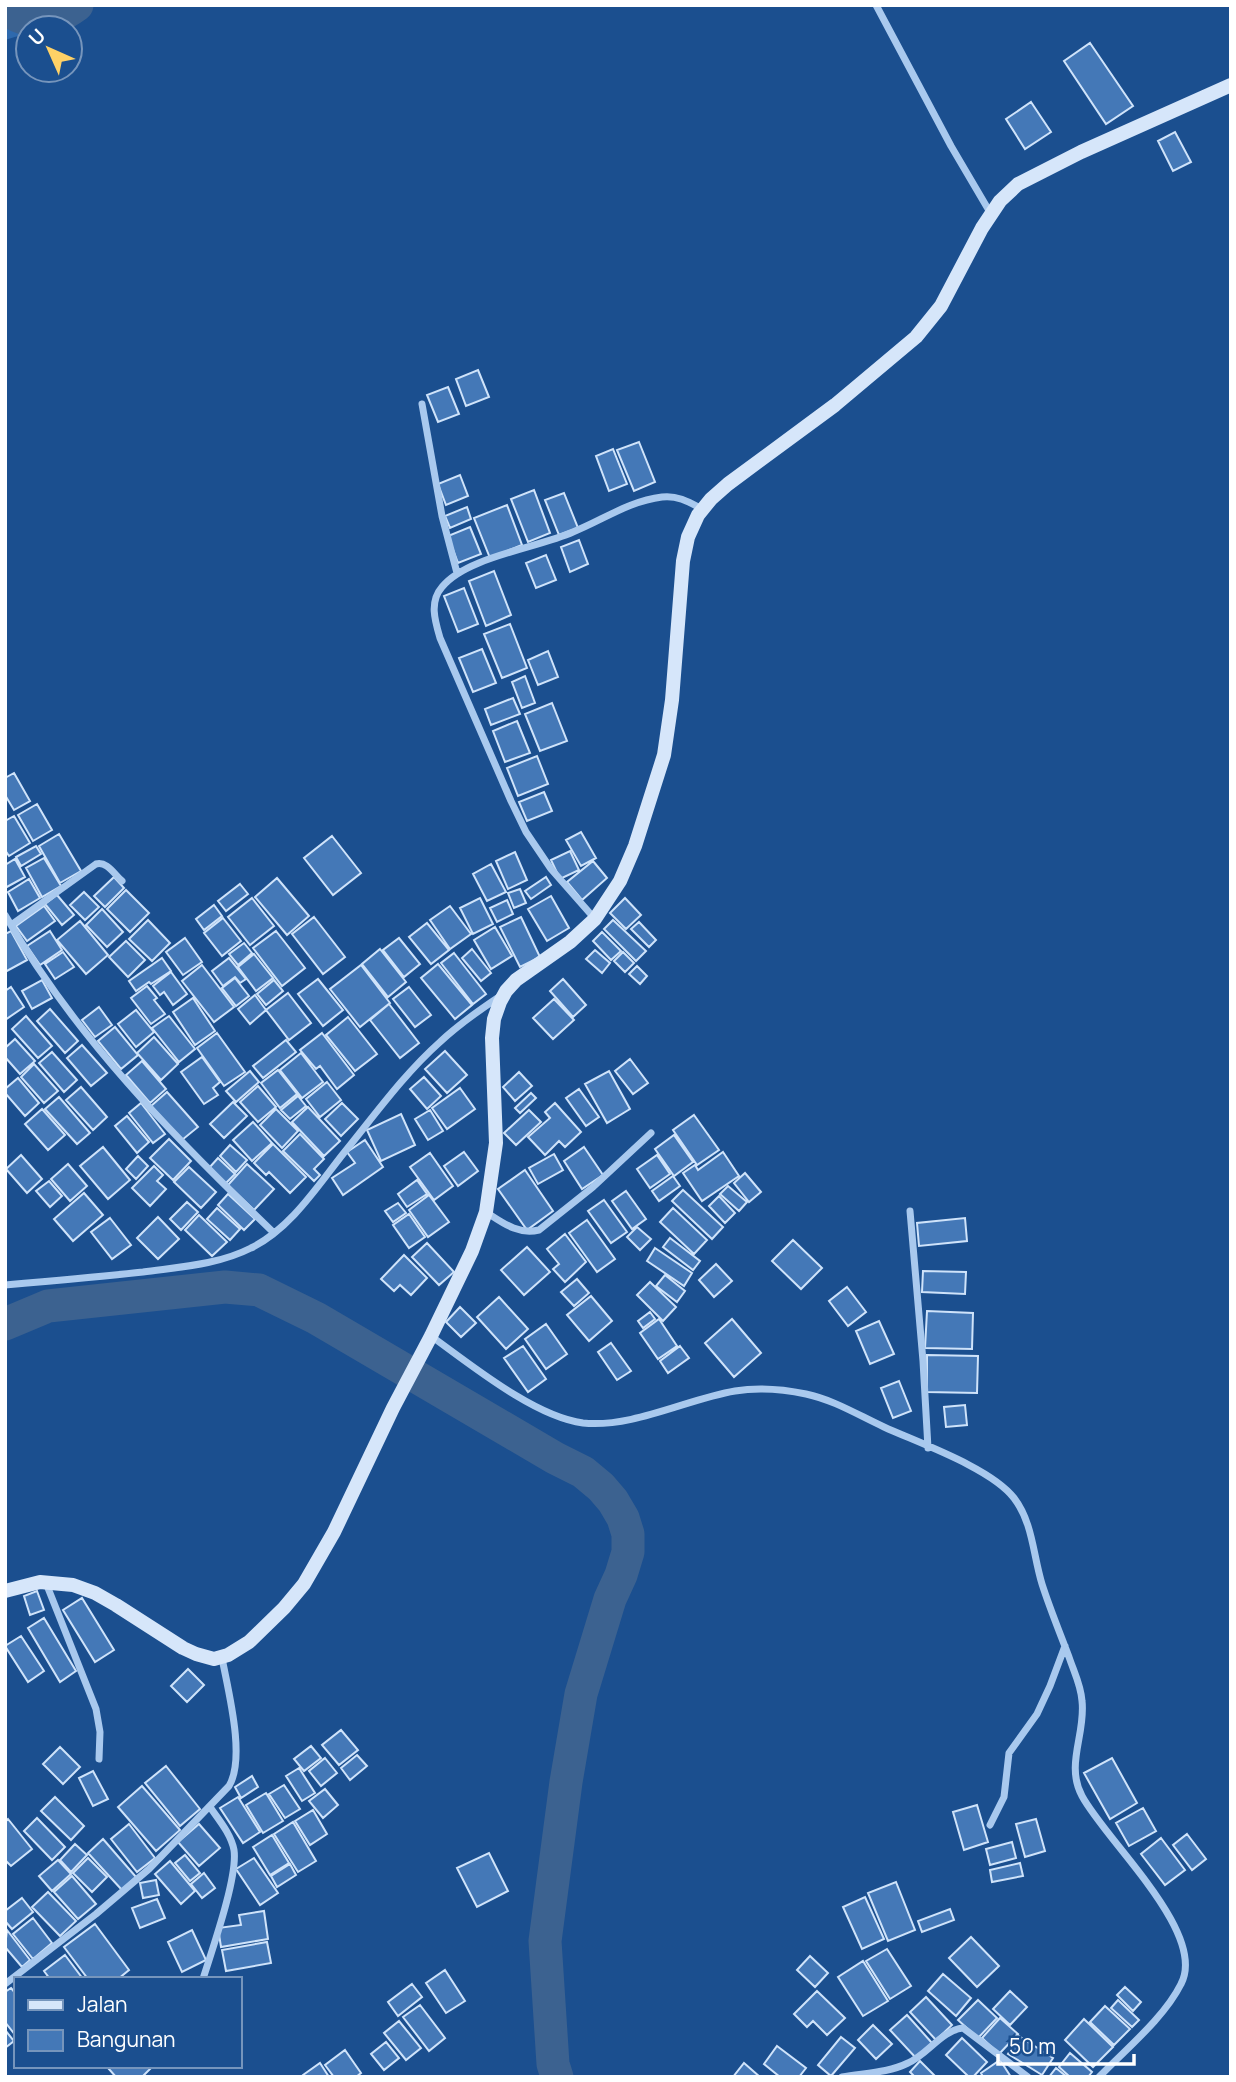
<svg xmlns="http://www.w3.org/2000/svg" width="1236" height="2082" font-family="Manrope,sans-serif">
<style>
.green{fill:#2e69ad}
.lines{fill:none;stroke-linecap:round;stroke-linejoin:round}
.river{stroke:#3c6290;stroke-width:33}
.building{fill:#4478b7;stroke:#cfe3fa;stroke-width:2}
.street{stroke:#a9c9ee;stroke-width:7}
.secondary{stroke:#d6e6fa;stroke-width:14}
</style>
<rect width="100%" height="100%" fill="#1b4f8f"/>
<path class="green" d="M5,5H45L18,36L5,40Z"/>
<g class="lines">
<path class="river" d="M5,9C34,27 49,25 77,5
M5,1324L48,1306L225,1287L259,1290L316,1318L555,1458L583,1472L601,1487L613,1501L623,1518L628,1534V1552L621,1575L610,1599L581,1694L566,1782L545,1941L553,2064L557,2077"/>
</g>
<path class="building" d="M1090,43L1133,106L1106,124L1064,61Z
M1031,102L1051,132L1025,149L1006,119Z
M1175,132L1191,162L1173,171L1158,141Z
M478,370L489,397L466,406L456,379Z
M448,387L459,414L438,422L427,395Z
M639,442L655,482L634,491L617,450Z
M613,449L627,484L609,491L596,456Z
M460,475L468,496L446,505L438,484Z
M534,490L550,533L528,542L511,499Z
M564,493L578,528L559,535L545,500Z
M507,505L522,545L490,558L474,518Z
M467,507L471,519L450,528L445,516Z
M470,527L481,554L458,563L448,536Z
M579,540L588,564L570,572L561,547Z
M546,555L556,580L536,588L526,563Z
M494,571L511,615L486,626L469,581Z
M464,588L478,624L458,632L444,596Z
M510,624L527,668L502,678L484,634Z
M482,649L496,683L473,692L459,658Z
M548,651L558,677L538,685L528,660Z
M525,676L535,703L522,708L512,682Z
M513,698L520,714L491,725L485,709Z
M552,703L567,741L540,751L525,714Z
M517,721L530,753L505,762L493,731Z
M537,756L548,784L518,796L507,768Z
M14,773L30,801L14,810L5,795V778Z
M544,792L552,811L527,821L519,802Z
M37,804L52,830L33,841L18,815Z
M14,816L30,843L9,856L5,850V821Z
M581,832L596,858L581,866L566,840Z
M59,834L81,871L60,883L39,846Z
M332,836L361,873L333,895L304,858Z
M36,846L41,854L21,866L16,857Z
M570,851L579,870L560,879L551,860Z
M515,852L527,880L508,889L496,861Z
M44,858L61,886L42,897L26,868Z
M15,859L25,877L5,888V865Z
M593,861L607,878L582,900L567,882Z
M491,864L506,892L487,901L473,874Z
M114,877L124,888L105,907L94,896Z
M546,877L551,885L531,899L525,891Z
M277,878L309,916L287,935L255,897Z
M29,879L40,898L18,911L8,892Z
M240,884L248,894L226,911L218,901Z
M520,889L526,903L514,908L508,893Z
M126,890L149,913L130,932L107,909Z
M84,892L99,907L85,920L70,905Z
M57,895L74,915L62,925L45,904Z
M551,896L569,928L547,941L528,909Z
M252,898L274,926L250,945L228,917Z
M480,898L493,924L473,934L460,908Z
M625,898L641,915L626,929L610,913Z
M507,900L513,914L497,922L490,908Z
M214,905L222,916L204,930L196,919Z
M44,906L55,921L27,941L16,926Z
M450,906L471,934L450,949L430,920Z
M102,909L123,932L107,947L86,925Z
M314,917L345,957L323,974L292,934Z
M521,917L540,957L520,967L500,927Z
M223,918L241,941L222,956L204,933Z
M148,920L170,943L152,961L129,939Z
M613,920L646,951L636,961L604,929Z
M80,921L108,955L86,974L57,940Z
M639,922L656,940L649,947L631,929Z
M427,923L449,950L431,964L409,937Z
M495,927L512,956L491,969L474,940Z
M11,931L27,960L5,972V934Z
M50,931L62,950L40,965L27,946Z
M276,931L305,968L282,986L253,948Z
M602,932L621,951L611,960L593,941Z
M185,938L202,962L183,975L166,952Z
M399,938L420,964L404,977L383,950Z
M126,941L145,960L128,977L109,957Z
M244,943L252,953L238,965L229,954Z
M380,949L406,982L388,997L362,964Z
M472,949L491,973L481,981L462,958Z
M595,950L610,963L602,973L586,959Z
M63,952L74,967L55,979L45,964Z
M623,952L634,963L625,972L614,961Z
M454,953L486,994L473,1004L441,963Z
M254,954L273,978L256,991L238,967Z
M162,958L171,971L151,984L149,982L136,991L129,981Z
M229,958L246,979L240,983L235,977L223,986L212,971Z
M438,964L472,1005L455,1019L421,978Z
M202,965L234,1007L214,1022L182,981Z
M361,965L390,1003L360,1027L330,989Z
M637,966L647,976L640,984L629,974Z
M171,972L187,994L173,1005L164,992L160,995L153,986Z
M235,978L249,996L236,1006L222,988Z
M318,979L343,1010L323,1026L298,994Z
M563,979L586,1005L573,1017L550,991Z
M42,980L52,998L32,1009L22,991Z
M274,980L283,991L266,1005L257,994Z
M147,986L157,998L154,1000L165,1014L151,1024L131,998Z
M11,987L24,1007L5,1020V991Z
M409,987L431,1015L415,1027L393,999Z
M288,993L311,1023L289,1040L266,1010Z
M255,995L266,1010L250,1024L238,1009Z
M193,998L215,1031L195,1045L173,1012Z
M554,999L574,1020L553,1039L533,1018Z
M389,1004L419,1043L400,1058L370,1020Z
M99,1007L112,1025L95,1037L82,1020Z
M50,1009L78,1041L65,1053L37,1021Z
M136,1010L154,1032L136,1047L118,1024Z
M26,1016L52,1046L38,1058L12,1029Z
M169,1016L195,1049L179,1062L152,1028Z
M348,1017L377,1054L355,1071L326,1035Z
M115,1027L138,1055L121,1069L98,1041Z
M217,1033L245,1072L224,1086L197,1048Z
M322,1033L354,1075L337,1089L320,1066L316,1069L300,1050Z
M154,1037L178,1064L161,1080L137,1053Z
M15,1039L35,1061L20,1074L5,1057V1048Z
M286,1040L296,1052L263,1078L253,1066Z
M82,1045L107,1073L91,1086L67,1058Z
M445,1051L467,1075L447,1093L425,1069Z
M52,1052L77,1080L64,1092L39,1063Z
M301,1053L323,1082L302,1098L280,1070Z
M202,1057L220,1082L213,1088L218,1095L204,1104L181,1072Z
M630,1059L648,1083L633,1094L615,1071Z
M142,1061L166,1089L150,1103L126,1075Z
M34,1064L58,1091L44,1103L21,1077Z
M278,1070L297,1094L280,1108L261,1083Z
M250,1071L259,1082L236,1102L226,1091Z
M609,1071L630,1109L607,1123L585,1084Z
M519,1072L532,1086L515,1101L503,1087Z
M424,1077L441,1096L427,1109L410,1089Z
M18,1078L39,1103L25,1116L5,1093V1089Z
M327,1082L341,1100L320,1117L306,1099Z
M258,1086L276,1107L258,1122L240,1102Z
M81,1087L107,1117L93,1130L66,1100Z
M460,1088L475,1109L447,1129L432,1108Z
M579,1089L599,1117L586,1126L566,1098Z
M167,1092L198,1127L182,1140L151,1106Z
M531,1093L536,1098L520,1113L515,1108Z
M298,1096L306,1106L290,1119L281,1110Z
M59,1097L90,1133L77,1144L45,1109Z
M233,1102L247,1116L224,1138L210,1124Z
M141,1103L165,1134L153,1143L129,1113Z
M342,1103L358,1119L341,1136L325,1119Z
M555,1103L581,1132L565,1147L559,1141L545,1155L528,1137L550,1118L545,1112Z
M308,1107L340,1141L324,1156L292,1122Z
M42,1109L65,1135L48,1150L25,1124Z
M276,1109L298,1131L282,1148L260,1125Z
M430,1110L443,1131L428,1140L415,1119Z
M529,1110L541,1122L516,1145L504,1133Z
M401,1114L415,1145L381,1161L367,1130Z
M694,1115L719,1150L697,1165L673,1130Z
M127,1116L149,1142L137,1153L115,1126Z
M253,1122L272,1143L252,1161L233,1140Z
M300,1134L324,1159L314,1169L320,1175L314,1181L283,1151Z
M674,1135L693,1162L674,1176L655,1149Z
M169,1139L191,1161L173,1180L150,1158Z
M365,1140L383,1167L343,1195L332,1178L355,1163L347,1152Z
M273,1144L306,1177L290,1193L269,1172L266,1175L254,1163Z
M230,1145L247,1160L236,1172L220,1156Z
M103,1147L130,1180L108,1199L80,1166Z
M584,1147L603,1175L582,1189L564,1161Z
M464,1152L478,1171L458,1186L444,1166Z
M723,1152L739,1176L702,1201L683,1173L695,1165L698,1170Z
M430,1153L453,1186L434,1200L410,1167Z
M554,1154L563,1170L538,1184L529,1168Z
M21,1155L42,1179L27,1193L6,1169Z
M657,1155L670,1174L650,1188L637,1169Z
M138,1156L148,1166L136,1179L126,1169Z
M218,1158L235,1174L225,1184L209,1168Z
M68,1164L87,1186L70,1201L51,1179Z
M247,1164L274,1189L254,1210L228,1185Z
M154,1166L163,1175L157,1181L166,1189L150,1206L132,1188Z
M189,1167L216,1192L201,1208L174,1182Z
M525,1170L553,1211L527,1230L498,1189Z
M745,1173L761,1192L749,1202L734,1183Z
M673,1176L680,1186L659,1201L652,1191Z
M417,1180L427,1194L407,1207L398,1194Z
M49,1181L62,1196L50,1207L36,1191Z
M728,1186L747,1202L739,1211L720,1194Z
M683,1190L723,1227L712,1239L672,1201Z
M626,1191L646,1219L632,1229L612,1201Z
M84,1193L103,1215L73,1241L54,1219Z
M228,1194L255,1219L244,1230L218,1205Z
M429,1195L449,1222L428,1237L409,1210Z
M719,1196L735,1213L725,1223L709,1206Z
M604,1200L627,1232L611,1243L588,1211Z
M187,1202L198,1212L181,1230L170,1219Z
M398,1203L406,1213L393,1222L385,1211Z
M217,1208L240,1229L230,1240L207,1219Z
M673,1208L707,1240L694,1254L660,1222Z
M409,1214L425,1237L409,1248L393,1225Z
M199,1215L227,1242L212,1256L185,1230Z
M158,1217L179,1239L158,1259L137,1238Z
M110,1218L131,1245L112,1259L91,1232Z
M965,1218L967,1241L919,1246L917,1223Z
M587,1220L615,1259L597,1272L569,1233Z
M637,1227L651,1239L640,1250L627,1237Z
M565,1234L586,1262L565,1282L553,1269L559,1264L547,1249Z
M670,1238L700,1261L693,1270L663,1247Z
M793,1240L822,1268L801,1289L772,1261Z
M427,1243L454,1272L439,1285L412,1257Z
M527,1247L550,1272L524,1295L501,1270Z
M655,1248L692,1273L684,1286L647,1261Z
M404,1255L427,1278L411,1295L400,1285L394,1291L381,1279Z
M716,1264L732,1281L714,1297L699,1280Z
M923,1271L966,1272L965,1294L922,1292Z
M665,1275L685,1291L677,1302L656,1286Z
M577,1279L589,1293L574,1306L561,1292Z
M650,1282L676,1307L663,1321L637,1295Z
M847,1287L866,1312L848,1326L829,1301Z
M591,1296L612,1321L589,1341L567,1315Z
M499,1297L528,1329L506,1349L477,1317Z
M460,1307L476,1323L461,1337L446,1322Z
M927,1311L973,1313L972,1349L925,1348Z
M650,1312L655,1319L643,1328L638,1321Z
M659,1319L677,1346L658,1359L640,1333Z
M732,1319L761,1353L734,1377L705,1343Z
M879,1321L894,1354L870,1364L856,1331Z
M546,1324L567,1354L546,1369L525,1339Z
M611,1343L631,1371L617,1380L598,1352Z
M523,1346L546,1379L528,1392L504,1358Z
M680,1346L689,1358L668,1373L660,1361Z
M927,1355L978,1356L977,1393L927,1392Z
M899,1381L911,1411L893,1418L881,1388Z
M965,1405L967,1425L946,1427L944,1407Z
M37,1591L44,1610L30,1615L24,1596Z
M82,1598L114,1650L95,1662L63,1610Z
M44,1618L76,1671L60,1682L28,1628Z
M21,1636L44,1671L28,1682L5,1646Z
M188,1669L204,1685L187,1702L171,1686Z
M341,1730L358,1750L339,1765L322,1745Z
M311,1746L321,1758L304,1771L294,1759Z
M60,1747L80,1767L63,1784L43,1764Z
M357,1755L367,1766L350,1780L341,1768Z
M325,1758L337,1773L321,1786L309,1771Z
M1112,1758L1137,1803L1110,1819L1084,1773Z
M166,1766L200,1809L180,1826L145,1783Z
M299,1768L315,1793L302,1801L286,1776Z
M93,1771L108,1799L93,1806L79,1778Z
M252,1776L258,1787L241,1798L235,1787Z
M284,1785L300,1809L285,1818L269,1794Z
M142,1786L180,1830L156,1851L118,1807Z
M325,1789L338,1805L323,1818L309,1801Z
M266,1793L283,1821L263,1833L246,1805Z
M55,1797L84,1826L71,1840L41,1811Z
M238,1797L260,1832L243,1843L220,1808Z
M977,1805L988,1842L964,1850L953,1812Z
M1143,1808L1156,1831L1129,1846L1116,1823Z
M313,1810L327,1834L310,1845L295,1821Z
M37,1818L65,1847L52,1860L24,1831Z
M8,1819L32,1849L11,1866L5,1860V1822Z
M1036,1819L1045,1851L1025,1857L1016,1824Z
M293,1822L316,1861L298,1872L274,1834Z
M129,1824L155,1858L137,1872L111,1839Z
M199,1824L220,1848L199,1866L178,1842Z
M1187,1834L1206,1859L1192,1870L1173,1845Z
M272,1835L289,1863L270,1875L253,1847Z
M1161,1838L1185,1870L1165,1885L1141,1854Z
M103,1839L136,1877L122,1890L88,1853Z
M1012,1842L1016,1858L990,1865L986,1849Z
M75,1844L87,1855L71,1872L60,1860Z
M489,1853L508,1891L477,1907L457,1868Z
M185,1855L200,1873L190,1881L175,1863Z
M88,1858L107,1877L92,1892L73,1873Z
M254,1858L278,1893L260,1905L236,1869Z
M58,1860L71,1874L52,1891L39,1876Z
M170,1861L195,1891L181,1904L155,1874Z
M1020,1863L1023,1876L992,1882L990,1870Z
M290,1864L296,1875L277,1887L271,1876Z
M204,1873L215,1888L202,1898L191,1884Z
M72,1876L96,1904L78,1919L54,1892Z
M156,1880L159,1895L143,1898L140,1883Z
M896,1882L915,1930L888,1941L868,1893Z
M48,1892L76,1921L60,1936L32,1907Z
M865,1897L884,1939L862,1949L843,1907Z
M22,1898L33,1912L12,1929L5,1921V1911Z
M157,1899L165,1918L140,1928L132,1908Z
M950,1909L954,1920L922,1932L918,1921Z
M264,1911L268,1939L221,1947L218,1928L241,1925L239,1915Z
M33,1918L52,1943L33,1959L13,1934Z
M95,1924L129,1970L118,1979H88L64,1947Z
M7,1930L30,1960L22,1967L5,1947Z
M192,1930L206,1960L182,1972L168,1942Z
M971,1937L999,1966L977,1987L949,1958Z
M267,1942L271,1963L226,1971L222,1950Z
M887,1949L911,1986L890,1999L866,1961Z
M65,1955L83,1979H50L44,1971Z
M810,1956L828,1973L815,1987L797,1970Z
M863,1961L888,2001L863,2016L838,1977Z
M445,1970L465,2001L446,2013L426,1983Z
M943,1974L971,1998L956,2016L928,1991Z
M412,1984L422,1997L398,2016L388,2002Z
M1125,1987L1141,2002L1133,2011L1117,1995Z
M11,1988L16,1994V2036L5,2022V1992Z
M817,1991L845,2018L827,2035L813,2021L807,2027L794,2014Z
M1010,1991L1027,2007L1010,2025L993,2009Z
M926,1997L952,2025L936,2040L910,2012Z
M978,2000L997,2018L978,2038L958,2020Z
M1118,2000L1139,2020L1132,2027L1111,2008Z
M420,2005L445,2038L429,2051L403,2017Z
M1105,2006L1130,2029L1114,2045L1090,2022Z
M907,2015L932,2043L916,2058L890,2030Z
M1000,2018L1018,2034L999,2054L982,2038Z
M1084,2019L1113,2047L1093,2067L1065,2040Z
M399,2021L421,2048L406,2060L384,2033Z
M873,2025L892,2044L876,2059L858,2040Z
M5,2030L14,2041L5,2048Z
M1019,2036L1053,2058L1042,2075L1008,2054Z
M841,2037L855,2048L831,2076L818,2065Z
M962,2038L987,2062L973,2077H969L946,2055Z
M386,2042L399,2058L384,2070L371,2054Z
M777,2046L806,2068L799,2077H780L764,2064Z
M345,2050L361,2073L356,2077H334L325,2065Z
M1070,2053L1092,2072L1088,2077H1070L1059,2067Z
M1000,2060L1011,2077H983L981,2073Z
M920,2061L936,2077H915L910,2072Z
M320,2063L329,2077H304L303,2075Z
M744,2063L760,2077H733Z
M110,2066H147L150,2069L142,2077H116L108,2068Z
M1056,2068L1067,2077H1049Z"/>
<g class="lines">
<path class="street" d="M876,5L951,146L991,214
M422,404L442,516L457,573
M5,915C75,1037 174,1137 274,1233
M595,919L551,869L526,832L511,801L440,638C435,621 429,602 442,587C466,557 537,548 573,532C603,520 629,501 662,497C677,495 689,502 702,509
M11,925L96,864C107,861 114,874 122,881
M910,1211L923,1361L928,1448
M486,1212C503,1223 518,1235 539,1230L593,1187L651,1133
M5,1285C51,1281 97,1277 143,1272C178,1267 218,1265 251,1248C290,1229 317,1187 343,1154C374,1116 404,1074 440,1042C458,1025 478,1011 499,997
M431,1336C471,1365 535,1417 583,1423C633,1428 687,1399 735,1391C759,1387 782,1389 806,1394C834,1400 858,1415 884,1427C919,1443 991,1468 1014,1498C1033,1523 1033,1555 1042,1584C1050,1609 1060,1633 1069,1657C1074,1672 1081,1685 1082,1701C1086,1733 1065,1765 1082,1796C1106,1841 1208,1933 1181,1984C1164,2018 1126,2049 1099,2077
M46,1583L96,1709L100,1732L99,1759
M990,1825L1004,1797L1009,1753L1037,1714L1050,1686L1065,1646
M203,1979C212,1950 238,1877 234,1850C231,1834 219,1820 210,1807
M5,1984L96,1914L149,1869L229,1786C246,1758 228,1690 222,1658
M842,2077C864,2073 888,2073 908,2063C927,2055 942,2030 963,2028L1028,2077"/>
<path class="secondary" d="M5,1591L40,1582L73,1585L95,1593L116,1605L183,1648L196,1654L214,1659L228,1655L249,1642L284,1608L304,1584L334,1532L393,1408L431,1336L472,1251L486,1212L496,1143L492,1038L494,1019L500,1002L506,991L516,980L570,942L595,919L620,881L635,846L664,755L672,700L683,561L688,537L698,515L711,499L728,484L835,405L916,337L941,306L982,228L1000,201L1018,184L1081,152L1231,85"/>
</g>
<rect width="1236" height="2082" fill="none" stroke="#ffffff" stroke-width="14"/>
<rect x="14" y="1977" width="228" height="91" fill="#1b4f8f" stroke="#7695bc" stroke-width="2"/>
<rect x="28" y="2000" width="35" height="10" fill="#d6e6fa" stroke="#7695bc" stroke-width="2"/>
<text x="77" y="2012" font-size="21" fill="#ffffff">Jalan</text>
<rect x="28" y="2030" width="35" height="21" fill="#4478b7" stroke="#7695bc" stroke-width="2"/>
<text x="77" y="2047" font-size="21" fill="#ffffff">Bangunan</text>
<g transform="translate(49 49) rotate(315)"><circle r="33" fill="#1b4f8f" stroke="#7695bc" stroke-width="2"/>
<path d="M0-5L12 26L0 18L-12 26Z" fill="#ffd166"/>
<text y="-10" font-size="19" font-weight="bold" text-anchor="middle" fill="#ffffff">U</text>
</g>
<path d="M998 2054v10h136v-10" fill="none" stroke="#ffffff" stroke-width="3.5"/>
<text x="1009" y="2054" font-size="21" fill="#ffffff" stroke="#1b4f8f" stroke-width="5" paint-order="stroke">50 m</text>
</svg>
